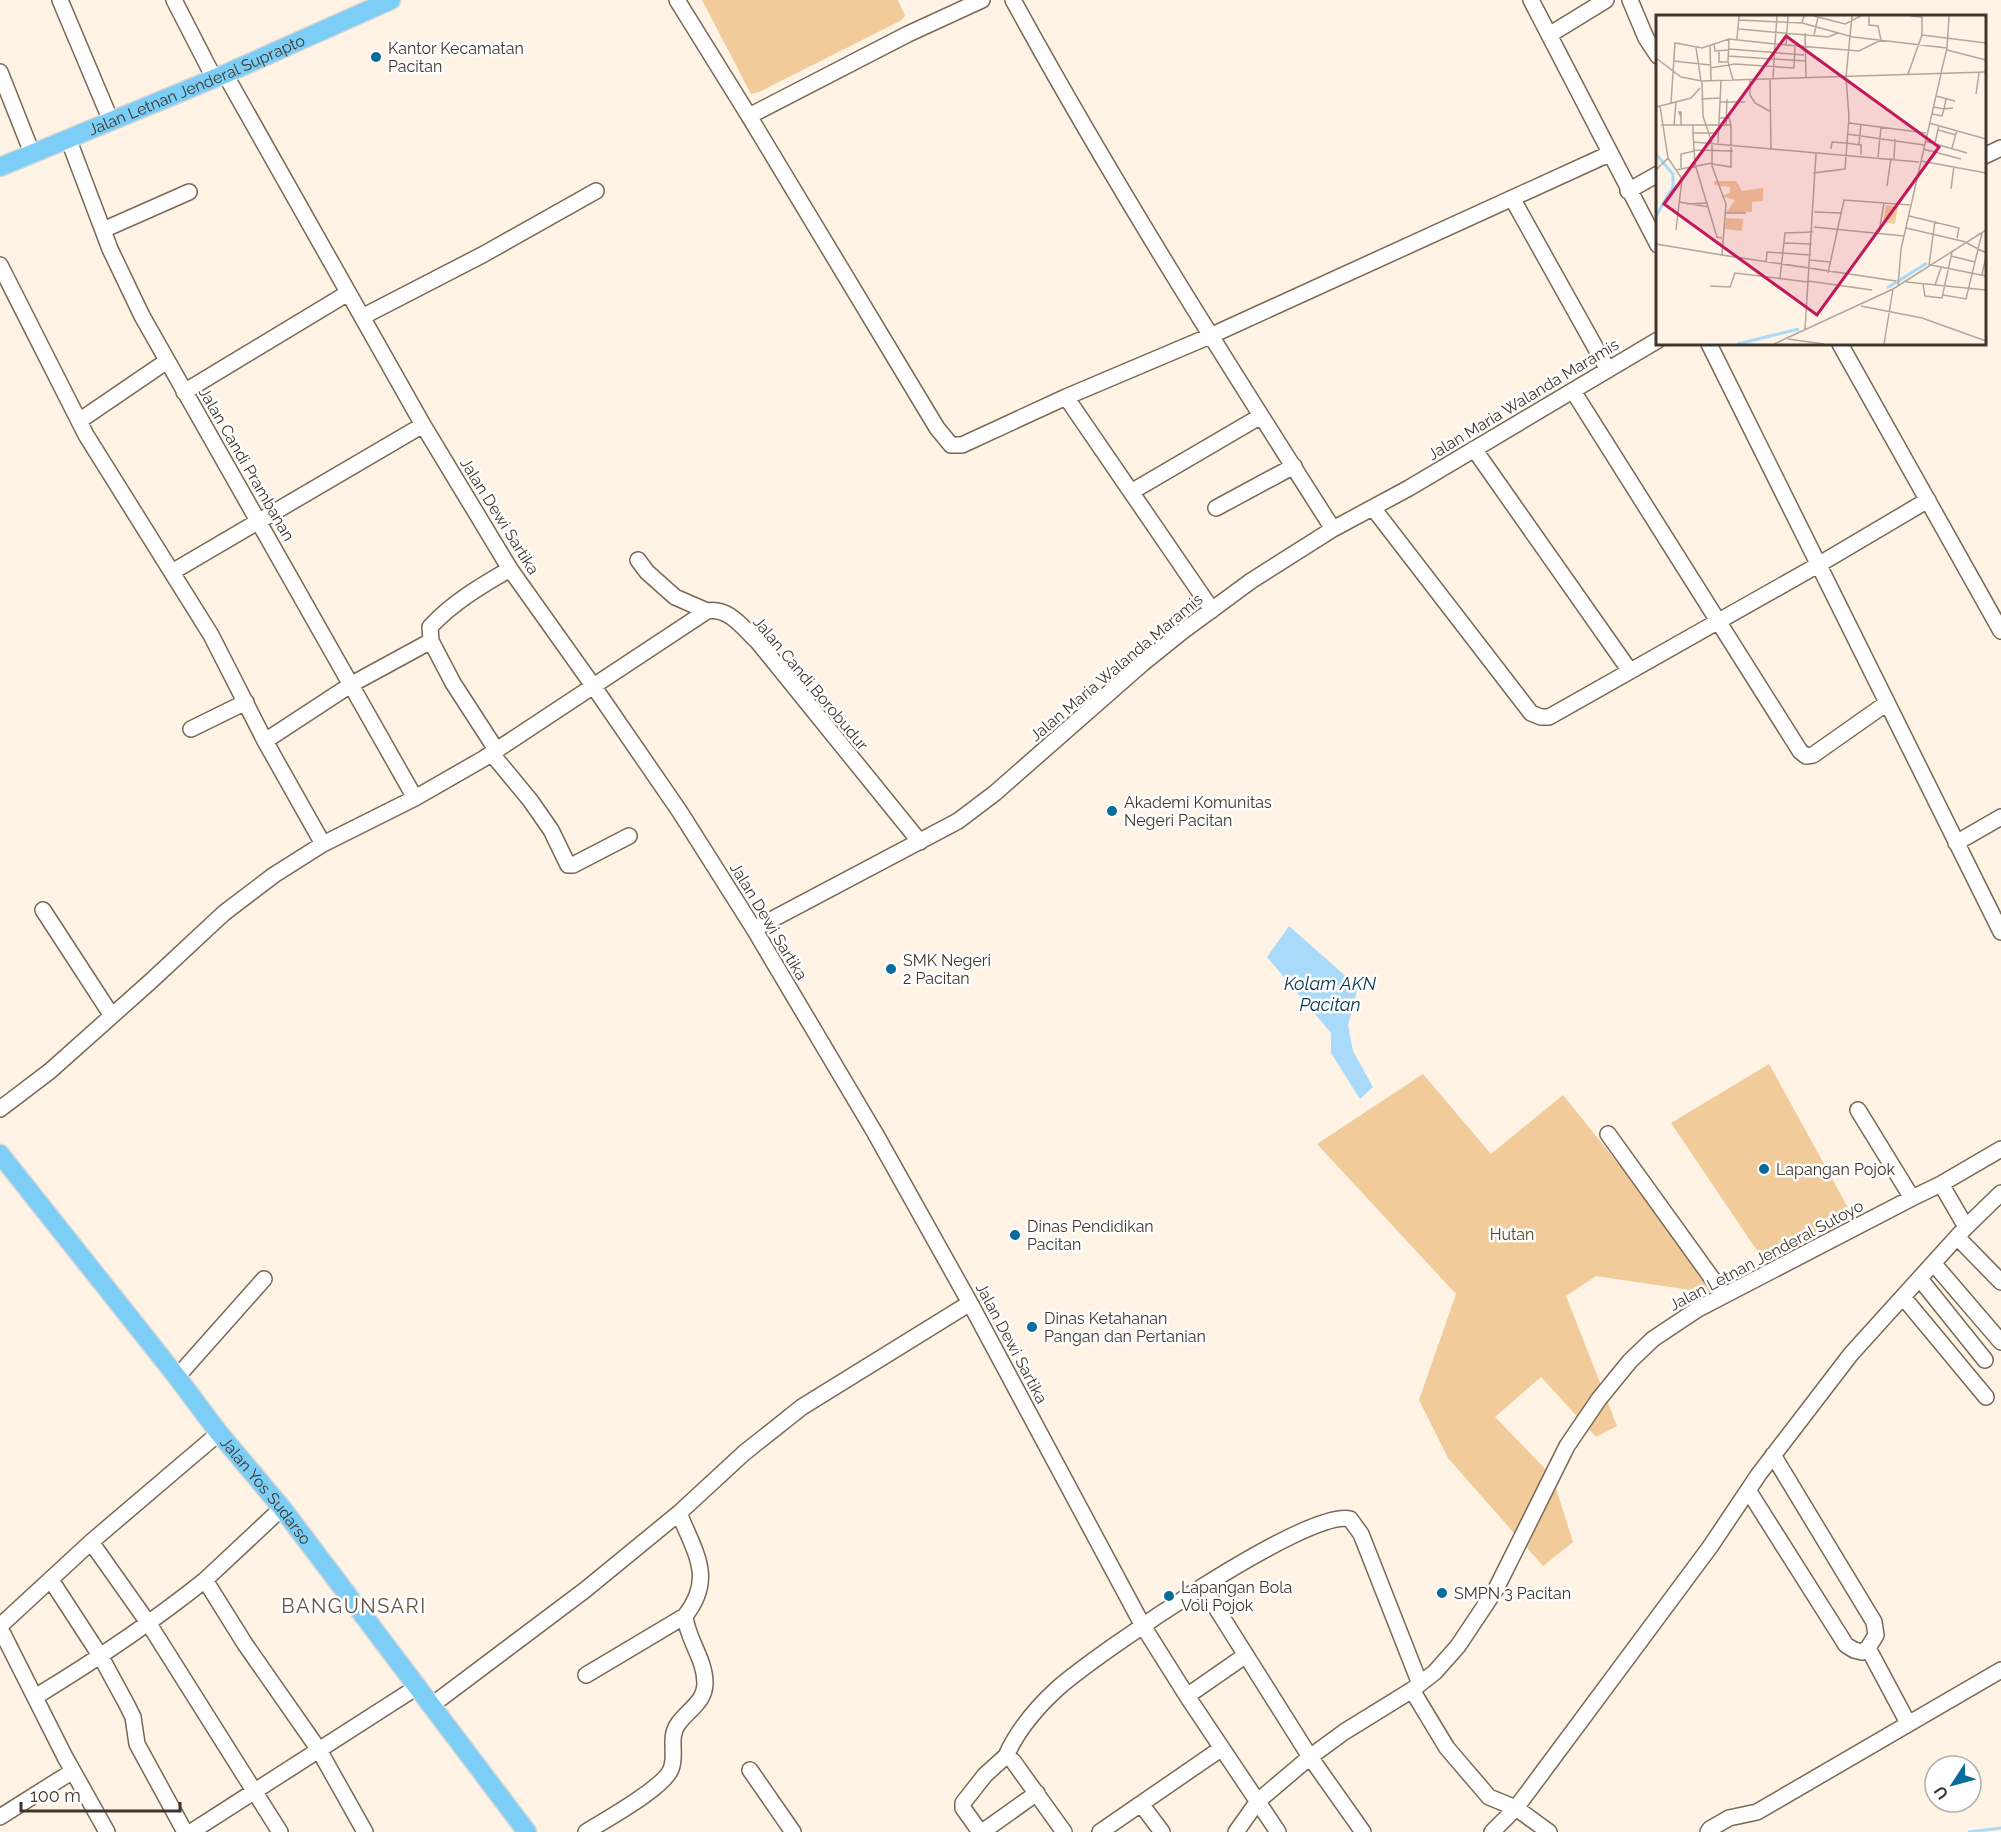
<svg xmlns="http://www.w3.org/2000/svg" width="2001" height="1832" font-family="Raleway,sans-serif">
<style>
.green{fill:#f1cb99}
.water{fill:#aadaf9}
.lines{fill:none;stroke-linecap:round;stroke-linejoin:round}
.stream{stroke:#aadaf9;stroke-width:3}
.minor-casing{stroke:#796853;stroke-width:18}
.major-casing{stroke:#d8d7d5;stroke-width:21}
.minor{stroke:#fff;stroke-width:15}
.major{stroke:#7ccef7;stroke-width:18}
.poi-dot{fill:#086c9a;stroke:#fff;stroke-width:2}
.labels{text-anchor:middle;stroke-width:5;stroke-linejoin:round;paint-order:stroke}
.poi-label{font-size:16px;fill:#3e362d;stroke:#fff;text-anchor:start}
.street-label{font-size:16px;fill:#3e362d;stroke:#fff}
.park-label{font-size:16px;fill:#5b4017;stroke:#fff}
.water-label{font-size:18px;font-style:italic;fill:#02364f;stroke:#fff}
.quarter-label{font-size:20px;letter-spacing:1.5px;fill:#645540;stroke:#fff}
.inset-river{fill:none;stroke:#aadaf9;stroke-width:3}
.inset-road{fill:none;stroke:#b2a79b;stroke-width:1.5}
.view{fill:#c2185b;fill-opacity:0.15;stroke:#c2185b;stroke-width:3}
.inset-edge{fill:none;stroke:#3e362d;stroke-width:3}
</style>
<rect width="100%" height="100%" fill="#fff3e5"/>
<path class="green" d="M702,0H898L905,16L900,21L759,92L751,94Z
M1769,1064L1852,1215L1764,1261L1671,1123Z
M1423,1074L1491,1154L1563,1095L1724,1295L1596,1276L1566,1296L1617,1426L1596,1437L1541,1377L1495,1417L1552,1476L1573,1542L1543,1566L1448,1458L1419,1400L1456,1294L1317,1144Z"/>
<path class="water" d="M1289,926L1358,987L1348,1025L1353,1051L1373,1087L1360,1099L1331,1053V1033L1267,957Z"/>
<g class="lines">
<path class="stream" d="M1969,1832L2001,1828"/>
<g class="minor-casing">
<path id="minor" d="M60,0L111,121
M174,0L214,78
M677,0L749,116L908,34L982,0
M1013,0C1112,181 1222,355 1333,529
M1531,0L1658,245
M1630,0L1646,38L1658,56
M1549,35L1606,0
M0,72L32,153
M225,74L423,425L510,569L594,687L680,812L754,929L875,1133L970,1303L1143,1626L1187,1696L1278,1832
M749,116L937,428L951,445H962L1066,397L1210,336L1609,154
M68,138L110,249L142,316L415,798
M1984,156L2001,148
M1628,191L1658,174
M1512,198L1608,370
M103,230L189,192
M0,265L86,435L211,635L265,741L323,844
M362,317L484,254L596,191
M1709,344L2001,932
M1840,344L2001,631
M1573,391L1800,751L1806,756L1813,755L1887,703
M184,392L348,293
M1066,397L1212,610
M79,421L167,361
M1474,449L1630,671
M1131,492L1261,416
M1216,508L1294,466
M1373,508L1531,713L1541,717H1549L1818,565L1928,500
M638,560L647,572L675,597L707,611
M172,572L423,425
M191,729L246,702
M265,741L352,684L431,641
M497,751L453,683L431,641L430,627C452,603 482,585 510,569
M492,754L530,800L551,830L568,865H573L629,836
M1956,843L2001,817
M43,910L112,1016
M754,929L958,821L995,793L1142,664L1183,631L1251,581L1333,529L1409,488L1658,340
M0,1109L50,1071L151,981L224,913L274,875L323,844L415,798L483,759L707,611C729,607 743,628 758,642L920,842
M1858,1110L1912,1198
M1608,1134L1724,1295
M1966,1227L2001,1193
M1958,1238L2001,1282
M1934,1264L2001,1342
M1920,1279L1985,1360
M1903,1297L1986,1397
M177,1377L264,1279
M1773,1455L1874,1622L1876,1635L1868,1648L1908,1723
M1748,1490L1846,1645L1854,1650L1862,1652L1868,1648
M91,1542L149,1624L280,1832
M51,1580L101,1657L126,1703L133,1717L137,1744L185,1832
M205,1580L282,1508
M1203,1587L1310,1757L1363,1832
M0,1626L91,1542L219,1433
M0,1628L65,1757L107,1832
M586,1675L685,1616
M1412,1690L1447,1748L1489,1797L1516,1808L1549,1832
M1187,1696L1246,1655
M35,1697C96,1660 150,1624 205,1580L245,1644L319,1750L365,1832
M432,1705L585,1590L679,1513L744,1453L802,1407L970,1303
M1006,1756C1018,1729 1036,1708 1058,1688C1097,1654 1307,1508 1350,1519L1361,1534L1420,1684
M750,1770L793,1832
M1141,1804L1162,1832
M0,1817L73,1771
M191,1832L417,1687
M586,1832C605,1820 664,1788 671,1769C677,1755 668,1738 678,1724C688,1710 705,1702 705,1683C705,1659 687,1639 685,1616C715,1578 695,1553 679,1513
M980,1832L963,1808V1803L985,1775L1006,1756L1013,1761L1064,1832
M982,1832L1037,1793
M1100,1832L1222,1748
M1236,1832L1258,1801L1310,1757L1344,1732L1412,1690L1435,1672L1458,1646L1496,1589L1567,1446L1599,1399L1630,1361L1653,1339L1698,1309L1912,1198L1941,1184L2001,1149
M1492,1832L1516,1808L1710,1547L1759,1474L1851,1354L1966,1227L1941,1184
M1708,1832L1710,1829L1729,1818L1757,1812L2001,1670"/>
</g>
<g class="major-casing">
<g id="major">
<path id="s1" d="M0,167L225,74L391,0"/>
<path id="s2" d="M0,1154L177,1377L219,1433L282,1508L527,1832"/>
</g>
</g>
<use href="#minor" class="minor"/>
<use href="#major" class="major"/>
</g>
<g class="poi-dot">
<circle cx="376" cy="57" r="6"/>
<circle cx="1112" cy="811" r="6"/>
<circle cx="891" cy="969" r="6"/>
<circle cx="1764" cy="1169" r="6"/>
<circle cx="1015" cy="1235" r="6"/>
<circle cx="1032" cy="1327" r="6"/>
<circle cx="1442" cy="1593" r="6"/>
<circle cx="1169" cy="1596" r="6"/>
</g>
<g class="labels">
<g class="poi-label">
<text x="388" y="54">Kantor Kecamatan<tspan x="388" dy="18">Pacitan</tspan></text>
<text x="1124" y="808">Akademi Komunitas<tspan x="1124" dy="18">Negeri Pacitan</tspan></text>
<text x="903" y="966">SMK Negeri<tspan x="903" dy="18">2 Pacitan</tspan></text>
<text x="1776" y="1175">Lapangan Pojok</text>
<text x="1027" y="1232">Dinas Pendidikan<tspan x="1027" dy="18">Pacitan</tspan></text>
<text x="1044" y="1324">Dinas Ketahanan<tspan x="1044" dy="18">Pangan dan Pertanian</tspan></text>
<text x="1181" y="1593">Lapangan Bola<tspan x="1181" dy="18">Voli Pojok</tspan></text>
<text x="1454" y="1599">SMPN 3 Pacitan</text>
</g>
<g class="street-label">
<text dy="6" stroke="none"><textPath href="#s1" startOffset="213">Jalan Letnan Jenderal Suprapto</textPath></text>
<text transform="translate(1523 399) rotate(-31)" y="6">Jalan Maria Walanda Maramis</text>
<text transform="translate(247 464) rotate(60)" y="6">Jalan Candi Prambanan</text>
<text transform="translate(500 516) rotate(58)" y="6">Jalan Dewi Sartika</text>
<text transform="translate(1116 667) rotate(-40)" y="6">Jalan Maria Walanda Maramis</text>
<text transform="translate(811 683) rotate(50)" y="6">Jalan Candi Borobudur</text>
<text transform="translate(769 921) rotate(59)" y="6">Jalan Dewi Sartika</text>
<text transform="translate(1766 1255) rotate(-28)" y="6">Jalan Letnan Jenderal Sutoyo</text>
<text transform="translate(1012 1343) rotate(62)" y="6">Jalan Dewi Sartika</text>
<text dy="6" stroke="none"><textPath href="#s2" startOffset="429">Jalan Yos Sudarso</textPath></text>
</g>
<g class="park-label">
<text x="1512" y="1240">Hutan</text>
</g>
<g class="water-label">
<text x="1330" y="990">Kolam AKN<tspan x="1330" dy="21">Pacitan</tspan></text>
</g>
<g class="quarter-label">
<text x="354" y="1613">BANGUNSARI</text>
</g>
</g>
<g transform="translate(1656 15)">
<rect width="330" height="330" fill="#fff3e5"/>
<path d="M58,166H80L86,176L107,173V186L96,187V197L70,198L79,185L65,181L74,178V172L58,170ZM230,190L242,192L239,209L227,207ZM70,203L87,204L86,216L69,214Z" fill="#f1cb99"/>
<path class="inset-river" d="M0,139L17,159V172L0,201M231,273L271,248M81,329L143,314"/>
<path class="inset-road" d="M121,1L119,29L203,36L225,25L222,11L213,10V1M158,1L189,9L205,1M83,5L146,8L148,1M146,8L197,22L291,33M83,14L172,22L182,18M149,18L150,62M158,20L162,2M266,20L330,28M73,24L72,47L77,65M81,24L83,1M58,29L59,36L73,35M130,30L132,1M54,31L55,65M40,33L45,66M73,34L148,40M291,35L330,45M63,36V47H72M72,41L149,46M0,43L25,62L46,66L330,57M17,46L54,50M54,53L79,49L138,53L139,32M285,58L291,33L293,1M252,59L266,20V2L255,1M94,65V80L99,88L115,97M114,65L115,134M46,66L47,101L56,128V151L70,189L66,240L240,266M320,79L323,58M280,81L299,86M45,84L64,83M64,87H89M15,88L19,28L46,33L73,24L119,29L117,64M0,92L35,83L44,73M277,92L288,94L290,84M276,99L286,101L288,94L297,93M63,103H73L75,110H37V118L39,149L61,222L66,223M193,108L270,118M273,108L330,124M5,110H37M18,110L20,87M25,110V97H23L25,102M70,110L71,84M282,115L300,120M37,118H63M191,119L268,130M269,126L311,138M37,127L263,147M62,128L65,66M190,128L205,130V140M279,128L283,110M203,129L205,109M296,133L301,115M175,134L176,127L190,128M267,134L305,144M38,135L77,136M222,142L225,112M12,143L26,164L20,215M238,144L239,124M265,146L330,158M56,149L75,152V110M25,153V139L38,136M0,155L12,143L4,91M20,155L56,148M157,158L189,154L193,102L190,62L196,1M231,171L235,143M295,174L298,151M23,187L53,192M31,189L52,188M158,197L185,198M70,198H90M253,201L303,213L301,223M158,212L248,221M250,213L310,227M223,217L228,188L254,190M128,228L156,229M311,228L330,238M0,229L66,240M295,241L319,247M154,245L174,247M110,248L111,237L155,240M273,250L279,206M275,250L330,261M172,258L188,185L228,188M326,260L330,241M124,263L129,218L157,217M152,266L216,275M250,267L330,275M267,269L269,281L286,283L296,237M279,270L285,253M54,271L74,272L79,258L152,267M242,271L245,234L285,59M287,280L310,284L326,218M205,291L266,303L330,326M149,314L160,139M132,324L168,329M118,329L237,274L330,215M228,329L237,274"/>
<path class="view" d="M130,21L283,132L161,300L8,189Z"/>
<rect width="330" height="330" class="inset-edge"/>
</g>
<g transform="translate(1953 1784) rotate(234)"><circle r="28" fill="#ffffff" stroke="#b2afab" stroke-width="1.5"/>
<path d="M0-4.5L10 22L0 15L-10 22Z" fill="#086c9a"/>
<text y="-9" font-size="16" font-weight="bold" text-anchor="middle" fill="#3e362d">U</text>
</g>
<path d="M21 1802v9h159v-9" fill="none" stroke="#3e362d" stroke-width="3"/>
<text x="30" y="1802" font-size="18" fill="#3e362d" stroke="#ffffff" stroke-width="4.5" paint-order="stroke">100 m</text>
</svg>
